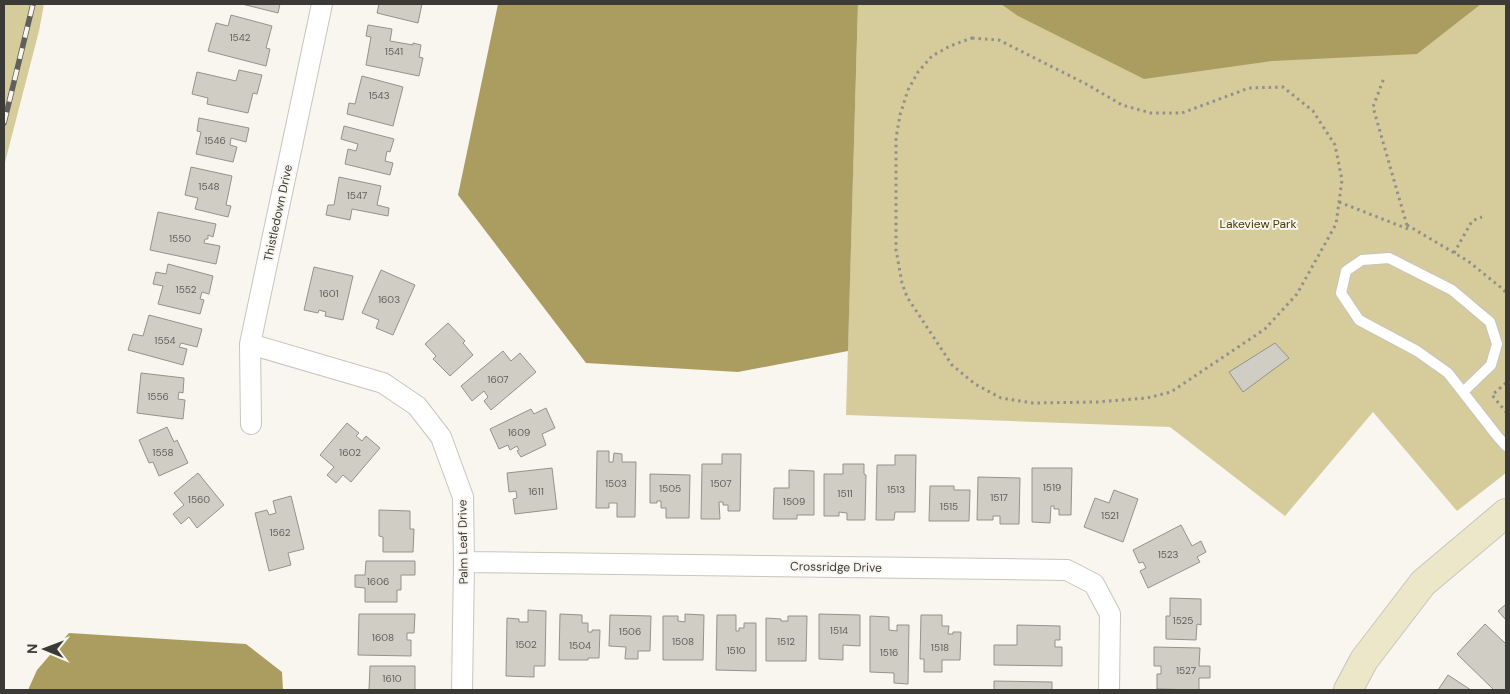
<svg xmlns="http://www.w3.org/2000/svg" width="1510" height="694" font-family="'DM Sans',sans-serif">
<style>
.green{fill:#d6cb9a}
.water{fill:#ab9d60}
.building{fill:#cfcdc4;stroke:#94938b}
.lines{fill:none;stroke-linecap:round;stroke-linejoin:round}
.lane-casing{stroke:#c7c5bc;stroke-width:12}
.street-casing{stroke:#c7c5bc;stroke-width:22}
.secondary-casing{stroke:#c7c5bc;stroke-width:30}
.path{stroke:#92908b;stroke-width:3;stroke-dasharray:2.5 4;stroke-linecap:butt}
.lane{stroke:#fff;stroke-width:10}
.street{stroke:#fff;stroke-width:20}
.secondary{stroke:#ede7ca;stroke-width:28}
.rail-casing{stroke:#615f5b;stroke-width:5.5}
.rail{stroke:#f8f6ee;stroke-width:4;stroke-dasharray:11;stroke-linecap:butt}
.labels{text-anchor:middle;stroke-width:4;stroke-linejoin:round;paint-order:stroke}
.number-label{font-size:10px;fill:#605f5a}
.street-label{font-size:12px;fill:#3b3a37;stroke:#f8f6ee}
.park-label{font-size:12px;fill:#453b07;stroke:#f8f6ee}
</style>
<rect width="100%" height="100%" fill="#f8f6ee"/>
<path class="green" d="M4,4H44L39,31L4,166Z
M858,4H1506V473L1457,511L1373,412L1285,516L1170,427L846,415Z"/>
<path class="water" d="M498,4H858L848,351L738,372L586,363L458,195Z
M1001,4H1481L1417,54L1272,61L1144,79L1018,16Z
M69,633L246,644L282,672L283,690H28L37,670Z"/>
<path class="building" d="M242,4H280L278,13Z
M379,4H422L418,23L377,13Z
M231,15L272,26L266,48L270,49L266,66L208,51L216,23L228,26Z
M368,25L392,29L390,41L413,45V43L421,45L419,57L423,58L419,76L366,65L371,37L366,36Z
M239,70L262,75L257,94L253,93L248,113L207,104L208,98L192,94L197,72L236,81Z
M362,76L403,87L393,126L347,114L349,103L355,104Z
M199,118L249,128L246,142L231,138L230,145L237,147L233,162L196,154L201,132L197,131Z
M344,126L394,139L390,152L387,151L385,161L393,163L390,175L345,164L348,149L356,151L358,144L341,139Z
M191,167L232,176L226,205L231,206L228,217L195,209L198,198L185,195Z
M339,177L381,186L377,205L389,208L388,216L352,209L350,220L326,215L328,205H334Z
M158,212L216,224L213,237L208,235V239H205L204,243L220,246L216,264L150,250Z
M168,264L213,276L209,294L202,292L200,299L204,300L200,314L158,304L163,286L153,284L156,272L166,274Z
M314,267L353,276L343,320L325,316L326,312L319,310L318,313L304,310Z
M381,270L415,285L393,335L376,328L379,320L362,313Z
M149,315L202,329L197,347L181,343L179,347L187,349L183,365L128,350L133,334L143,336Z
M448,323L465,341L463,343L473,355L450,376L433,359L436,356L425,344Z
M1275,343L1289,358L1243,392L1229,372Z
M503,351L511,361L520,353L536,372L491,410L484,401L488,397L484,391L472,401L461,386Z
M141,373L184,378L183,393L179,392L178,399L185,400L183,419L137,413Z
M546,408L555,428L542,434L546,445L521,457L517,451L519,450L517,446L510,450L508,445L499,449L490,429L531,409L534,414Z
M347,423L359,433L356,436L362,441L366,436L380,448L351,482L343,475L336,483L327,475L334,467L320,455Z
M167,427L174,442L177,440L188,463L159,476L153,462L149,463L139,440Z
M597,451H609V462H613L614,453L622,454V462H636L635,517H617V503H609V508H596Z
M722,454H741L740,511H728V505H723V502H719L720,519H701L702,464H722Z
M895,455H916L915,512H895L894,520H876L877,465H895Z
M843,464H864V474L866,475L865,520H847V513L839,512V516H824V474H843Z
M552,468L557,509L515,514L513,499L517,498L516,491L509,492L507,473Z
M1032,468H1072L1071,515H1059V509H1054V506H1051L1050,523L1032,522Z
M789,470L814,471V515H797V519H773L774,488H789Z
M198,473L224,505L197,528L189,517L181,524L173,514L184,505L174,493Z
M650,474L690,475L689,518H666V508H661V501H657V503H650Z
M978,477L1020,478L1019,524H1000V516H993V520H977Z
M930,486H954V490H970L969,521H929Z
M1114,490L1138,499L1123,542L1084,527L1095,498L1109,503Z
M291,496L304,549L288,553L291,565L269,571L255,513L267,510L269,515L276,513L273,501Z
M379,510L410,511V529H414L413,552H383V537L379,536Z
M1181,525L1192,546L1201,541L1206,552L1197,557L1200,562L1148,588L1140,571L1146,568L1143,562L1139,563L1133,550Z
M366,561H415V575H401V590H397V602H365V588L355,587V575H365Z
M1170,598L1201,599V625L1197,624L1196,640L1166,639V616H1170Z
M1506,604V620L1498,611Z
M528,610L546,611L545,666H534V677L506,676L507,618L519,619V622H528Z
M359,614H415L414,633H407V640H411V656L358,655Z
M560,614L582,615V623H588V632H592V630H600L599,658H588V660H559Z
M685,614L704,615L703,660H663V616H678V621L685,622Z
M819,614L860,615V646L843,645V660L819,659Z
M610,615L651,616L650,651H638V659H625L626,647L609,646Z
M717,615H736V631H739V628H744V623H756V671L716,670Z
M921,615H942V626H949L948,634H953V632H961L960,660H942V672H924V659H920Z
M788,616H807L806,661H766V618L781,619V621H788Z
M870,616L889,617V630L897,631V625H909L908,684L894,683V673L870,672Z
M1485,624L1506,644V690H1494L1457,654Z
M1017,625L1060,626V640H1055V647H1062V666L994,665V645H1017Z
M1154,647L1200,648L1199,666H1210V678H1199V690L1157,689V674H1161V666H1154Z
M370,666H415V690H369Z
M1448,675L1471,690H1438Z
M994,681L1052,682V690H994Z"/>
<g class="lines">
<g class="lane-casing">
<path id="lane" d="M1463,392L1491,365L1497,344L1490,322L1452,290L1389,258L1362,260L1346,271L1341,293L1359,320L1417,351L1448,373L1498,437L1506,446"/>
</g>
<g class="street-casing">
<path id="street" d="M250,344L383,383L417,406L441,437L463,497L464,562L462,690
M251,424L250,344L322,4
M464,562L1067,570L1094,584L1110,614L1109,690"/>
</g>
<g class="secondary-casing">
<path id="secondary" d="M1348,690L1364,660L1423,583L1506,513"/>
</g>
<path class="path" d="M972,38L999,40L1088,85L1122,105L1151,113H1182L1249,88L1283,87L1313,111L1335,145L1342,180L1336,224L1297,294L1265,329L1171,392L1147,398L1097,402L1033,403L1001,398L975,384L952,365L907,297L902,283L896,250V138L900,115L908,90L918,72L932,56L950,46Z
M1339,202L1408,229L1373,107L1384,78
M1407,225L1468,261L1504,290L1506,294
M1454,253L1472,221L1482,217
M1506,383L1492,395L1506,412"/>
<use href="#lane" class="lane"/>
<use href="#street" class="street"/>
<use href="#secondary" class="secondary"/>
<g class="rail-casing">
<path id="rail" d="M4,123L33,4"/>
</g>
<use href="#rail" class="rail"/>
</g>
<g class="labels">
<g class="number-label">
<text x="240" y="41">1542</text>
<text x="394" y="55">1541</text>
<text x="379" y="99">1543</text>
<text x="215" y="144">1546</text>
<text x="209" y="190">1548</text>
<text x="357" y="199">1547</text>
<text x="180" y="242">1550</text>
<text x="186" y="293">1552</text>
<text x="329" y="297">1601</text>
<text x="389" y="303">1603</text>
<text x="165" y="344">1554</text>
<text x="498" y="383">1607</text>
<text x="158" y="400">1556</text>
<text x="519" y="436">1609</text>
<text x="163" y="456">1558</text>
<text x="350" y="456">1602</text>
<text x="616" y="487">1503</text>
<text x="721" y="487">1507</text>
<text x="1052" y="491">1519</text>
<text x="670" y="492">1505</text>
<text x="896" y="493">1513</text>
<text x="536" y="495">1611</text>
<text x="845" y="497">1511</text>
<text x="999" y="501">1517</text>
<text x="199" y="503">1560</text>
<text x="794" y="505">1509</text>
<text x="949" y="510">1515</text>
<text x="1110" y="519">1521</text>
<text x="280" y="536">1562</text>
<text x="1168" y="558">1523</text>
<text x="378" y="585">1606</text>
<text x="1183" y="624">1525</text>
<text x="839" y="634">1514</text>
<text x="630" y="635">1506</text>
<text x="383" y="641">1608</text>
<text x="683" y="645">1508</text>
<text x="786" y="645">1512</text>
<text x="526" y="648">1502</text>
<text x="580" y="649">1504</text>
<text x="940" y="651">1518</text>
<text x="736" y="654">1510</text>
<text x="889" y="656">1516</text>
<text x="1186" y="674">1527</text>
<text x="392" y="682">1610</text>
</g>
<g class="street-label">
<text transform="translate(278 213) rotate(-78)" y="4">Thistledown Drive</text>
<text transform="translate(463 542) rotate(-91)" y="4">Palm Leaf Drive</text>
<text transform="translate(836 567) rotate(1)" y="4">Crossridge Drive</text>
</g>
<g class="park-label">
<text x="1258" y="228">Lakeview Park</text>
</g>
</g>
<rect width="1510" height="694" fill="none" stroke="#3b3a37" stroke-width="10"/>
<g transform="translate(45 649) rotate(271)" stroke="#f8f6ee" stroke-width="4" paint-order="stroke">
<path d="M0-4L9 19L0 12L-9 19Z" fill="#3b3a37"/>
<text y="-8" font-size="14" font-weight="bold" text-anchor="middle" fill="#3b3a37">N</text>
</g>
</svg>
